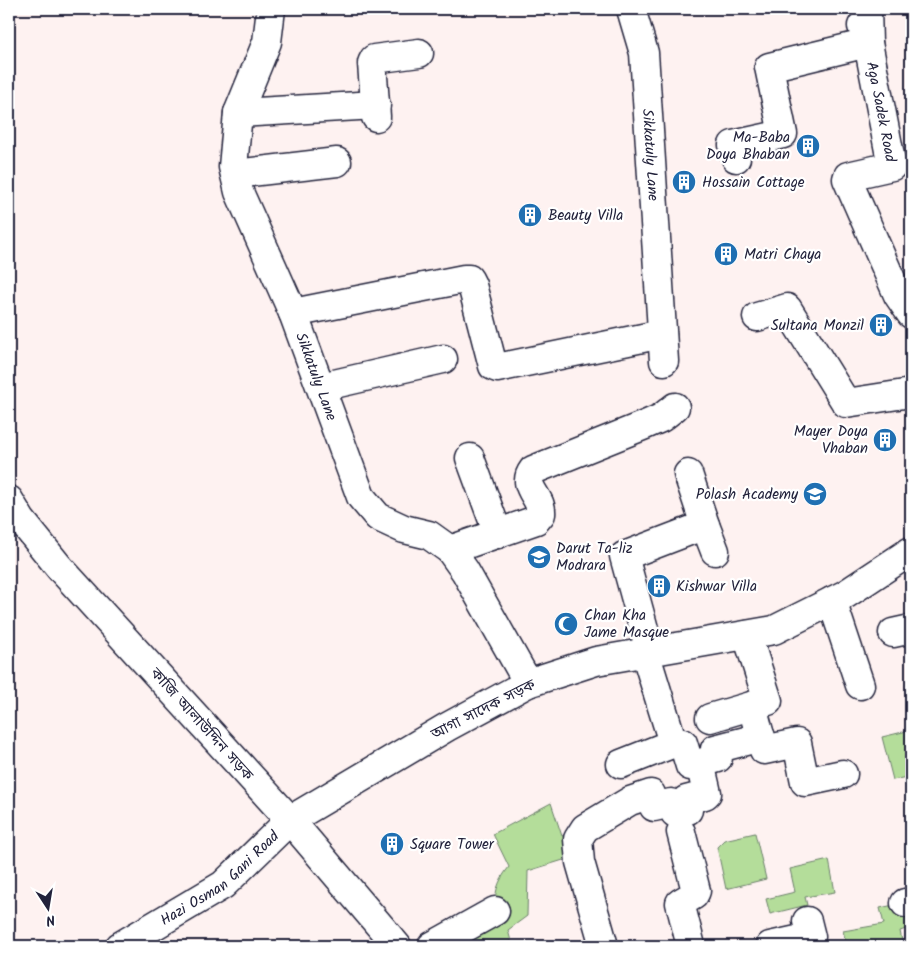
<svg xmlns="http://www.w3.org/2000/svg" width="920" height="955" font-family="Kalam,'Noto Sans Bengali',sans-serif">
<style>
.green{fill:#b4dd9a;stroke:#6b806a}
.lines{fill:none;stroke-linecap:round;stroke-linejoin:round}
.street-casing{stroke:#22223b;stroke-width:31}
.secondary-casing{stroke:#22223b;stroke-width:31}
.street{stroke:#fff;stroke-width:28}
.secondary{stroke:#fff;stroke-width:28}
.labels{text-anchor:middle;stroke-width:4.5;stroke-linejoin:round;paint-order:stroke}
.street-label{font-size:15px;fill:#22223b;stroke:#fff}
.poi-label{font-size:15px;fill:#22223b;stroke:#fff;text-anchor:start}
</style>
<rect width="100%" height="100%" fill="#fef2f1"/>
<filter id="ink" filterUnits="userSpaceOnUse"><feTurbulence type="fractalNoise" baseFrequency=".02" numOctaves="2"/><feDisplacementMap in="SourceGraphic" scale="10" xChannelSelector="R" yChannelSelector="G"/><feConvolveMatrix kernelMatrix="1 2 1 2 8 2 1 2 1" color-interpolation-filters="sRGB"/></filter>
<g filter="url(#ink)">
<path class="green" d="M907,731L911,748V776L893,780L882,737Z
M551,803L562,836L580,830L573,857L528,871L527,916L508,930L512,945L507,946H461L457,933L495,913C494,894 497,882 509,867L493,834Z
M755,833L766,879L726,889L717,847L724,840Z
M829,860L835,892L805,897L807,905L770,914L766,899L795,892L790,869Z
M903,903L909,928L900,931L903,946H847L843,931L884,924L880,908Z"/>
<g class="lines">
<g class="street-casing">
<g id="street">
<path id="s1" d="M271,9L267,42L238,113L233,167L239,192L293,313L361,497L378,517L404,529L429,535L450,550L465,571L528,683"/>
<path id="s2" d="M631,9L644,53L664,361"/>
<path id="s3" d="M867,9L868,43L892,166L848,176L847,179L898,295L911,314"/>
<path d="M238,113L376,105"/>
<path d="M376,117L372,63L374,59L419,53"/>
<path d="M736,158L733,145L783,134L769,67L868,43L862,26"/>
<path d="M235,174L337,162"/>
<path d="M293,313L464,279H469L472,285L493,366L497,368L662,334"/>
<path d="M757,317L787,308L846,403L911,393"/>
<path d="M321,387L443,359"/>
<path d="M470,458L498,534"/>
<path d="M688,474L705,525"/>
<path d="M450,550L536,520L541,514C543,497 520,487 533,470L645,425L661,418L675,407"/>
<path d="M832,601L860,685"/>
<path d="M893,633L911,629"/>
<path d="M650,651L624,556L705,525L715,551"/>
<path d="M645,652L673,743L676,744"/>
<path d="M752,706L764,750L797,743L805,782L843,774"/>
<path d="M710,718L768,701L747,635"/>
<path d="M621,764L669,745L683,743L690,766L718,758L715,749L761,737"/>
<path d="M681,832L696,891L694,895L680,903L691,946"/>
<path d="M905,903L911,902"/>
<path d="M432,946L495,911"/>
<path d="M604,946L580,862L578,839L585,828L630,801L651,794L654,807L671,803L675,813L688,810L686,800L705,795L707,793L700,763"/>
<path d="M770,946L811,937L807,921"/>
</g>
</g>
<g class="secondary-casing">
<g id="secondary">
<path d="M9,500L21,520L59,567L290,820L397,946"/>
<path id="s4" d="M120,946L223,885L290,820L447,727L528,683L596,661L774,630L846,594L911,551"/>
</g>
</g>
<use href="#street" class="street"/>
<use href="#secondary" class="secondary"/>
</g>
</g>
<defs>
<g id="building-disc" transform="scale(1.25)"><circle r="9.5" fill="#1f6fb2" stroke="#fff"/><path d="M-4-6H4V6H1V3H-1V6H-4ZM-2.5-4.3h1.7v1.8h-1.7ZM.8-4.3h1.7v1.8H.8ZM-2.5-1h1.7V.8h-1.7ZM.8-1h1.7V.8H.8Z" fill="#fff"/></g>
<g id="school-disc" transform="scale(1.25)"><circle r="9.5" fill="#1f6fb2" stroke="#fff"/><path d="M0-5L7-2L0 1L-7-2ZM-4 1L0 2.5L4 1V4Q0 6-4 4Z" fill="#fff"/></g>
<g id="mosque-disc" transform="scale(1.25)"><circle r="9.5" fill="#1f6fb2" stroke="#fff"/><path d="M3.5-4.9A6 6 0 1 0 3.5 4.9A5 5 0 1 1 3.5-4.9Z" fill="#fff"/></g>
</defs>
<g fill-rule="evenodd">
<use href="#building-disc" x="808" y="146"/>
<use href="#building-disc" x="684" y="182"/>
<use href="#building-disc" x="530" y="215"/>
<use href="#building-disc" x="726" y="254"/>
<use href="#building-disc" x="881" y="325"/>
<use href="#building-disc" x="885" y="440"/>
<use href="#school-disc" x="815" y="494"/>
<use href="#school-disc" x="539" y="557"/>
<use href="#building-disc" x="659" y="586"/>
<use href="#mosque-disc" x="566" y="624"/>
<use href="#building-disc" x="392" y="844"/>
</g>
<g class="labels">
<g class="street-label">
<text dy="5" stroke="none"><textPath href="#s3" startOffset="104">Aga Sadek Road</textPath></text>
<text dy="5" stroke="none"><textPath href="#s2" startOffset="148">Sikkatuly Lane</textPath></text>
<text dy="5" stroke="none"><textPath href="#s1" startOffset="390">Sikkatuly Lane</textPath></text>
<text transform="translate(483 709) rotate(-27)" y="5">আগা সাদেক সড়ক</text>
<text transform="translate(202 724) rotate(48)" y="5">কাজি আলাউদ্দিন সড়ক</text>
<text dy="5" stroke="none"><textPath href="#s4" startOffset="121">Hazi Osman Gani Road</textPath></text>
</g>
<g class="poi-label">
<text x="790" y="142" text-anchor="end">Ma-Baba<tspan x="790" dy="17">Doya Bhaban</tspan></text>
<text x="702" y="187">Hossain Cottage</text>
<text x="548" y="220">Beauty Villa</text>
<text x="744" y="259">Matri Chaya</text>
<text x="864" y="330" text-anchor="end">Sultana Monzil</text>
<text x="868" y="436" text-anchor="end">Mayer Doya<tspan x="868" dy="17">Vhaban</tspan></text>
<text x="798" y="499" text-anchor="end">Polash Academy</text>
<text x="556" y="553">Darut Ta-liz<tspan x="556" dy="17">Modrara</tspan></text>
<text x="676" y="591">Kishwar Villa</text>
<text x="584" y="620">Chan Kha<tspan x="584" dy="17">Jame Masque</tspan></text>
<text x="410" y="849">Square Tower</text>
</g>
</g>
<rect width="920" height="955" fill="none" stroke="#fff" stroke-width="30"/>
<rect x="15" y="15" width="890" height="925" fill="none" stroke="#22223b" stroke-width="2" filter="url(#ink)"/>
<g transform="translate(48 908) rotate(168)" stroke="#ffffff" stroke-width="4" paint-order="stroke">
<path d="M0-4L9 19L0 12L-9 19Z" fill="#22223b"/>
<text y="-8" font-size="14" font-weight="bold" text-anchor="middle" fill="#22223b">N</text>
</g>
</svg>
